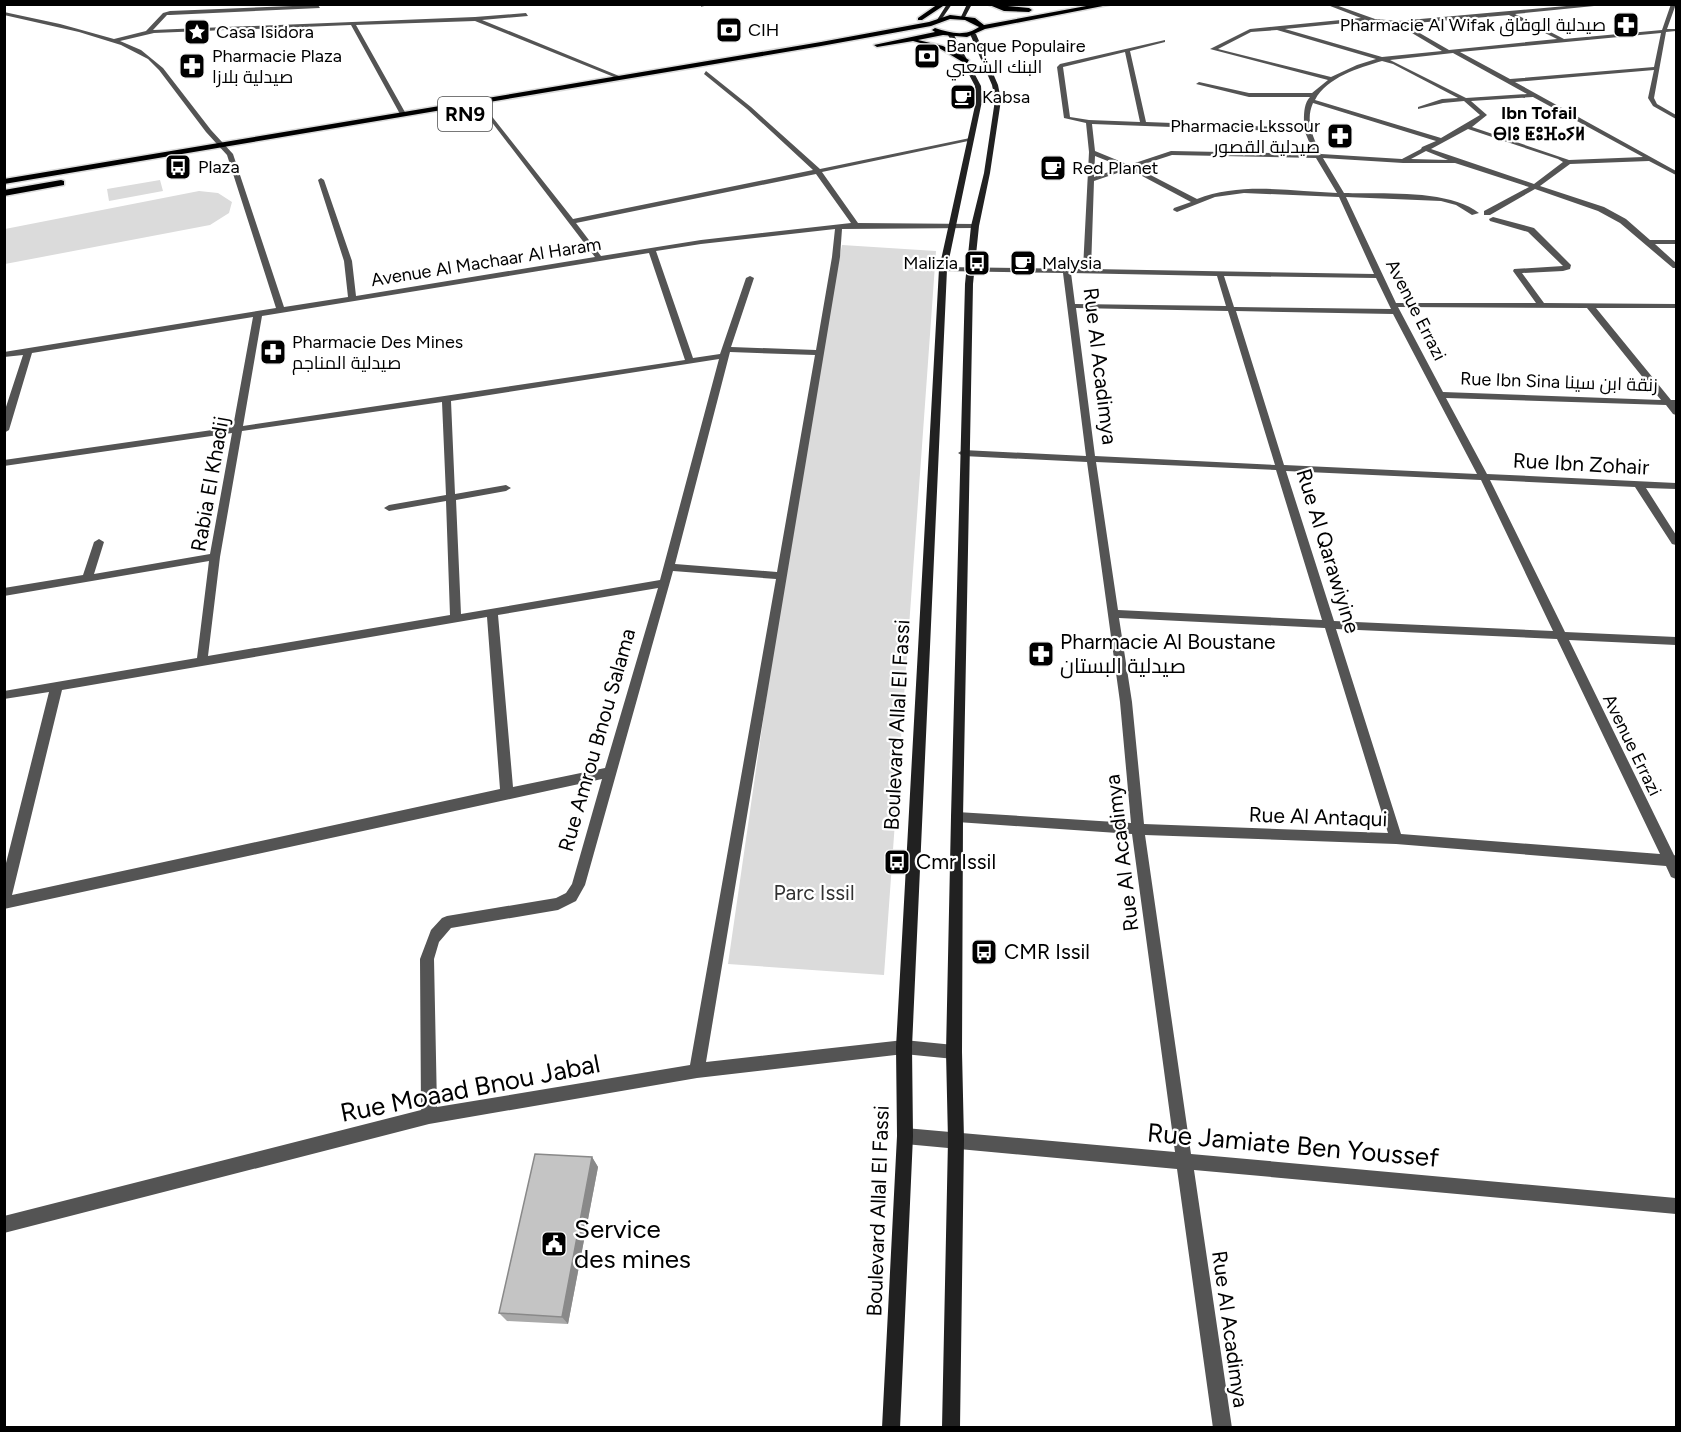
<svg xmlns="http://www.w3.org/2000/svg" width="1681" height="1432" font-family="Figtree,Cairo,'Noto Sans Tifinagh',sans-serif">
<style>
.green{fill:#dbdbdb}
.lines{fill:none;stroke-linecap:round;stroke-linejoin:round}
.primary-casing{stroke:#dbdbdb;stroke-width:3}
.street{fill:#545454;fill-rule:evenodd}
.secondary{fill:#212121;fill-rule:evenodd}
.primary{fill:#000;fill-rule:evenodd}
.wall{fill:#a9a9a9}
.shaded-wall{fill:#898989}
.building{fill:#c4c4c4;stroke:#898989;stroke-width:1.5}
.labels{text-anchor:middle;stroke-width:4.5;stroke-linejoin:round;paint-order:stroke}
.far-poi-label{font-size:18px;fill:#000;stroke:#fff;text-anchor:start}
.far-neighbourhood-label{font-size:18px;font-weight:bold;fill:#000;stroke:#fff}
.far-street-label{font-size:18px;fill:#000;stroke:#fff}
.shield{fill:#fff;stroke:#4c4c4c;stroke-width:1.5}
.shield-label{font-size:20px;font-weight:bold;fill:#000}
.street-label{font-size:21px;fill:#000;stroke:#fff}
.poi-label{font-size:21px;fill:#000;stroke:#fff;text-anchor:start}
.park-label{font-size:21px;fill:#323232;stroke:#fff}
.near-street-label{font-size:26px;fill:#000;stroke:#fff}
.near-poi-label{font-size:26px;fill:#000;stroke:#fff;text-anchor:start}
</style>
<rect width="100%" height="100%" fill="#fff"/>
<path class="green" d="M160,180L163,191L109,201L107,189Z
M199,191L218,193L232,202L229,213L210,225L5,264V229Z
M842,245L936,251L884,975L728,964L800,464Z"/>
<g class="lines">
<g class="primary-casing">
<path id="primary" d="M938,4H946L922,20H918V18Z
M987,4L1029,8L1032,10L1029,12L1004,11Z
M1097,4H1113L985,29L967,37L943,35L918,40L943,46L969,60L966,64L939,48L913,41L877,47L874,45L935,32L932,30L935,28C950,33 965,37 979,27L965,20L950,19L931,26L821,46L4,184V179L821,42L929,22L950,15L975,18L984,25Z
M61,180L64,181V185L4,196V190Z"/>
</g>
<path class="street" d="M1325,4H1333L1375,19L1398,21L1589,4H1614L1515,14L1564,39L1662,30L1671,4H1676L1667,29H1676V31L1666,32L1654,98L1657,104L1676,115V119L1653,106L1648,98L1654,70L1515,82L1676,171V175L1674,174L1649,161L1570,164L1540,186L1604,207L1626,219L1650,240H1676V244H1655L1676,263V268H1673L1620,223L1598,211L1535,189L1490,215H1484V211L1529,187L1455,163H1403L1323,158L1344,193C1381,194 1450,189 1479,213L1472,215L1456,205L1441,201L1346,197L1396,303H1536L1513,271L1514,269L1563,266L1528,232L1490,221L1489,219L1493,217L1534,228L1571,265L1570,269L1563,271L1522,273L1544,303L1676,304V308H1596L1671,400H1676V415L1673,414L1666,405L1446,398L1487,474L1676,483V489L1646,488L1676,535V545L1672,544L1635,487L1490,480L1565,632L1676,637V645L1569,640L1674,855L1676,856V879L1671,877L1666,866L1396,844L1145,835L1191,1154L1676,1198V1214L1194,1170L1232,1428H1213L1177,1169L905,1144L899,1142L897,1136L899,1130L905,1128L1175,1152L1132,834L957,822L952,821L951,817L952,813L957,812L1131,823L1120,702L1087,462L963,456L958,453L963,450L1086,456L1063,273L943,271L939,269L943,267L1083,269L1089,152L1086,123L1064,118L1057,67L1060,64L1165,40V42L1130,51L1146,122L1304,128C1304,117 1303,104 1310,97H1249L1196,84L1199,82L1249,93H1312L1328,80L1210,49L1250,29L1361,18ZM1509,15L1557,39L1449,50L1404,24ZM1366,21L1397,24L1442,51L1382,57L1285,29ZM1277,30L1376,59L1357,65L1331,77L1218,49L1251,32ZM1661,33L1654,67L1510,79L1460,52ZM1125,52L1140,122L1089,120L1070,117L1063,67ZM1453,53L1527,94L1466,98L1390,60ZM1382,61L1393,64L1458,98L1442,99L1418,107V109L1443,103L1464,101L1480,115L1441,138L1315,100C1327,77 1359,68 1382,61ZM1533,97L1643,157L1569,160L1472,127L1487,115L1471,101ZM1313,103L1436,141L1422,147L1421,149L1402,159L1321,154C1313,137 1305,121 1313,103ZM1092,124L1305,132L1314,154L1171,151L1129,165L1095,151ZM1468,129L1558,159L1563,162L1534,184L1431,149ZM1426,151L1448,160L1411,159ZM1172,155L1316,158L1337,193C1291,191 1240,182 1197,199L1135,167ZM1095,156L1123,167L1094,177ZM1129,169L1191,202L1174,208L1173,210L1177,212L1215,197L1244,193L1339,197L1374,274L1091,269L1094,181ZM1071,273L1217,276L1226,306L1075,304ZM1224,276L1376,278L1391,309L1234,307ZM1398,307L1587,308L1661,400L1443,392ZM1076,308L1228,311L1275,465L1095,456ZM1236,311L1393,314L1477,474L1284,465ZM1096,462L1276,470L1322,620L1118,610ZM1286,471L1481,480L1553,631L1334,621ZM1119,618L1325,628L1388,833L1144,824L1132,702ZM1336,629L1557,639L1660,854L1401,834Z
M318,5L320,8L170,15H167L153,30L475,17L526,13L528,16L482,20L624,78L619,79L475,21L356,25L406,114L403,116L400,114L351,25L154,33L120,41L141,50L163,68L211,130L233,154L284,307L348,297L344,261L318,180L321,178L324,180L352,261L356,296L595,257L484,112L486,109L573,219L813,170L747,109L704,74L706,71L751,107L820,169L970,138L973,140L822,172L858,223L975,224L979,226L975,228L842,229L840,257L824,353L706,1062L904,1040L954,1045L959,1047L962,1052L959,1057L954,1059L904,1054L697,1078L429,1124L4,1233V1216L421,1110L420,959L431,930L442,918L447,916L556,898L566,893L572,884L602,779L4,909V871L49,692L4,699V691L197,658L209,561L4,596V588L83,575L94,542L99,539L104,542L94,574L210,554L232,433L4,466V460L233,427L253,317L32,353L9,430L4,433V413L23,355L4,357V352L276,308L227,155L206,132L159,70L148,59L121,45L79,32L4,15V12L60,24L114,39L146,31L163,13L170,11ZM816,174L851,223L701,240L601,256L576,223ZM835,229L832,257L816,350L731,347L754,278L750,276L746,278L720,354L693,358L656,251L701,244ZM649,253L685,360L243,426L262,316ZM730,352L815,355L777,572L675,564ZM719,359L660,580L461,614L456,500L506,491L511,488L506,485L455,494L451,401ZM442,402L446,495L389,505L384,508L389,511L446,501L450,615L208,656L220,557L242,431ZM673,571L776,579L690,1065L437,1107L434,959L439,942L451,928L558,910L576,901L585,885ZM658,588L605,768L513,787L498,615ZM487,617L500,789L12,895L62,690Z"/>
<path class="secondary" d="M947,4H952L941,20H937Z
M967,4H972L964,19H960Z
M973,32L976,34L998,85L1001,100L990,173L979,226L973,284L963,817L962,1052L964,1140L960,1428H942L948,1140L946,1052L951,817L965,284L971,226L984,173L995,100L992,85L970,34Z
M951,33L954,35L981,86L982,101L947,269L912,1047L913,1136L900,1428H882L897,1136L896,1047L939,269L976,101L975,86L948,35Z"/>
<use href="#primary" class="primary"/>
</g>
<path class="wall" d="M592,1157L598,1167L568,1324L507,1321L499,1313Z"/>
<path class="shaded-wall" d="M701,4H711L701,7Z
M592,1157L598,1167L568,1324L562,1317Z"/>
<path class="building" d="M535,1154L592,1157L562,1317L499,1313Z"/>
<defs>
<g id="pharmacy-square" transform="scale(1.35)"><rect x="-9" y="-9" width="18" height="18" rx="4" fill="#000" stroke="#fff"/><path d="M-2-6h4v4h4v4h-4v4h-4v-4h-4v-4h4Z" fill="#fff"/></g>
<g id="bank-square" transform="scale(1.35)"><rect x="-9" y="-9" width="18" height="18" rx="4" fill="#000" stroke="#fff"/><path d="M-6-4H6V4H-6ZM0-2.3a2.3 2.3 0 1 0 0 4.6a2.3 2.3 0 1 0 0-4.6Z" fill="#fff"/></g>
<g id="sight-square" transform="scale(1.35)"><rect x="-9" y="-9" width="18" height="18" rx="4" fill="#000" stroke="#fff"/><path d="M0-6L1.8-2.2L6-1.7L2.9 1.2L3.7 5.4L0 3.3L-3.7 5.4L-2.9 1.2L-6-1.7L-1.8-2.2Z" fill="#fff"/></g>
<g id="cafe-square" transform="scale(1.35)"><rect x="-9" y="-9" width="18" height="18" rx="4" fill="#000" stroke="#fff"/><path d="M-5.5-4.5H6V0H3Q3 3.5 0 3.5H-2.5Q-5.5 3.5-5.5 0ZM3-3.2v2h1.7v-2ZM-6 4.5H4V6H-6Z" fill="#fff"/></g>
<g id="bus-square" transform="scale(1.35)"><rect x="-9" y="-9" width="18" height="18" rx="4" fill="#000" stroke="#fff"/><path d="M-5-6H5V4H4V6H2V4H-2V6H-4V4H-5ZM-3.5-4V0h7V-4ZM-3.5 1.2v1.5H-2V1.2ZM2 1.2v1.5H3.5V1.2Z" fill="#fff"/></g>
<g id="civic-square" transform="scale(1.35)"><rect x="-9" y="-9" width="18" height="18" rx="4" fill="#000" stroke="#fff"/><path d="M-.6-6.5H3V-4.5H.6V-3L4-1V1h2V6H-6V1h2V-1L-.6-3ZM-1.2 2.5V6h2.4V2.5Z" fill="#fff"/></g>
</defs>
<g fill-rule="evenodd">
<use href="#pharmacy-square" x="1626" y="25"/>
<use href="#bank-square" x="729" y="30"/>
<use href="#sight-square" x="197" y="32"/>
<use href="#bank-square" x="927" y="56"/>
<use href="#pharmacy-square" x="192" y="66"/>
<use href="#cafe-square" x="963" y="97"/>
<use href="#pharmacy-square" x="1340" y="136"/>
<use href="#bus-square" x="178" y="167"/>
<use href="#cafe-square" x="1053" y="168"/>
<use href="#bus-square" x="977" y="263"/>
<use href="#cafe-square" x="1023" y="263"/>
<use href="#pharmacy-square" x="273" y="352"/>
<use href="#pharmacy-square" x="1041" y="654"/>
<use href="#bus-square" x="897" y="862"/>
<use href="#bus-square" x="984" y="952"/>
<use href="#civic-square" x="554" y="1244"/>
</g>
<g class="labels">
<g class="far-poi-label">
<text x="1606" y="31" text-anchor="end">Pharmacie Al Wifak صيدلية الوفاق</text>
<text x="748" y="36">CIH</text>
<text x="216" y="38">Casa Isidora</text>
<text x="946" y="52">Banque Populaire<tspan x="946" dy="21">البنك الشعبي</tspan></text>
<text x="212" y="62">Pharmacie Plaza<tspan x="212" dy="21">صيدلية بلازا</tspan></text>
<text x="982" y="103">Kabsa</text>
<text x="1320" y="132" text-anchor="end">Pharmacie Lkssour<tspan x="1320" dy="21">صيدلية القصور</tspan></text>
<text x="198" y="173">Plaza</text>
<text x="1072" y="174">Red Planet</text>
<text x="958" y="269" text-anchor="end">Malizia</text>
<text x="1042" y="269">Malysia</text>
<text x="292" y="348">Pharmacie Des Mines<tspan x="292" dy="21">صيدلية المناجم</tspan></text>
</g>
<g class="far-neighbourhood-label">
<text x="1539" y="119">Ibn Tofail<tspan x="1539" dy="21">ⴱⵏⵓ ⵟⵓⴼⴰⵢⵍ</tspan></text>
</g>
<g class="far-street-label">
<text transform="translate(486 262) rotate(-9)" y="6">Avenue Al Machaar Al Haram</text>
<text transform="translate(1416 310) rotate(63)" y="6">Avenue Errazi</text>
<text transform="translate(1559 382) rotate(2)" y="6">Rue Ibn Sina زنقة ابن سينا</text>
<text transform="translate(1632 745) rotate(64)" y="6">Avenue Errazi</text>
</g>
<rect class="shield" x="438" y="97" width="54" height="34" rx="4.5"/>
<g class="shield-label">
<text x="465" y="121">RN9</text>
</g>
<g class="street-label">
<text transform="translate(1100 366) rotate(83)" y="7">Rue Al Acadimya</text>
<text transform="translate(1581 464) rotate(3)" y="7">Rue Ibn Zohair</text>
<text transform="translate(210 484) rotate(-80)" y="7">Rabia El Khadij</text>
<text transform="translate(1328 551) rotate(73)" y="7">Rue Al Qarawiyine</text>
<text transform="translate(897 725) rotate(-87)" y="7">Boulevard Allal El Fassi</text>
<text transform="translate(597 740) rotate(-74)" y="7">Rue Amrou Bnou Salama</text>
<text transform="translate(1318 817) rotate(2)" y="7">Rue Al Antaqui</text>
<text transform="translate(1122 853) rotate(-97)" y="7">Rue Al Acadimya</text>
<text transform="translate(878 1211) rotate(-88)" y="7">Boulevard Allal El Fassi</text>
<text transform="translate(1230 1329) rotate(82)" y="7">Rue Al Acadimya</text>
</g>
<g class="poi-label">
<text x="1060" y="649">Pharmacie Al Boustane<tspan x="1060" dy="24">صيدلية البستان</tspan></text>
<text x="916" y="869">Cmr Issil</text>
<text x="1004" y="959">CMR Issil</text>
</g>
<g class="park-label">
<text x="814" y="900">Parc Issil</text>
</g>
<g class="near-street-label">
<text transform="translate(470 1088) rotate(-11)" y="9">Rue Moaad Bnou Jabal</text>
<text transform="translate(1293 1145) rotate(5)" y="9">Rue Jamiate Ben Youssef</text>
</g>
<g class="near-poi-label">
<text x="574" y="1238">Service<tspan x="574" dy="30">des mines</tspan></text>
</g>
</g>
<rect width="1681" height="1432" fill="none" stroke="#000000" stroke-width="12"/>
</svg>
